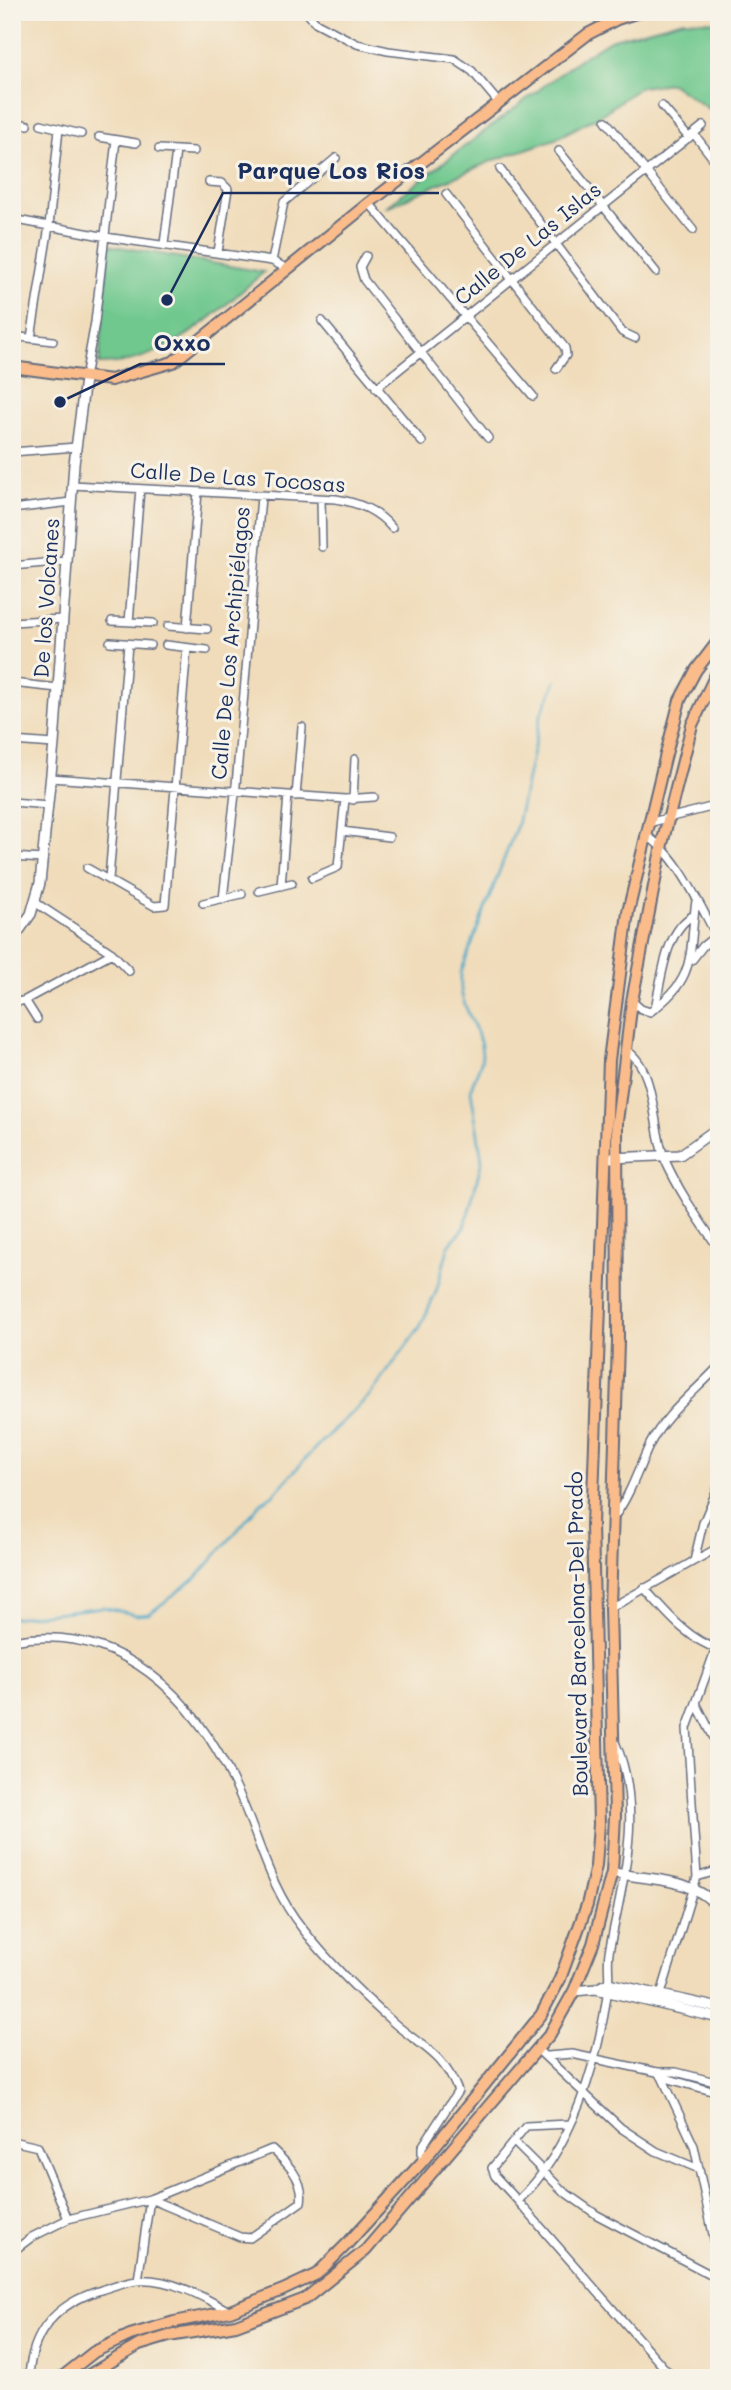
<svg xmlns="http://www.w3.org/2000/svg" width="731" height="2390" font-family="Mali,sans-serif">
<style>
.green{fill:#70c88e;stroke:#467c76;stroke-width:2}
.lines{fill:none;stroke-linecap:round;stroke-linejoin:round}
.stream{stroke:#47a6c6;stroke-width:2.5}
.minor-casing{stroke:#666c7e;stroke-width:10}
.tertiary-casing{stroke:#666c7e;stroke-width:12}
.primary-casing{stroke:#666c7e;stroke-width:14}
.minor{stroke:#fff;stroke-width:7}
.tertiary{stroke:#fff;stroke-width:9}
.primary{stroke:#fabc8b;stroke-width:10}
.labels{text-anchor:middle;stroke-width:6;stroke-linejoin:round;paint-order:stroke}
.street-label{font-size:21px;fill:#1b2f5e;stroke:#f7f3e8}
.leader{fill:none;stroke:#1b2f5e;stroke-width:2.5}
.callout-dot{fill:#1b2f5e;stroke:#f7f3e8;stroke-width:2.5}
.callout-label{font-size:23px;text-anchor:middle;font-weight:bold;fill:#1b2f5e;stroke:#f7f3e8;stroke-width:6;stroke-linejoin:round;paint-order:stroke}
</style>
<rect width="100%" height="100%" fill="#f7f3e8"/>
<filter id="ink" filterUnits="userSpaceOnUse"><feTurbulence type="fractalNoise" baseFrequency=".0143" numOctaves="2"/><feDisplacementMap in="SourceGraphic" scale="14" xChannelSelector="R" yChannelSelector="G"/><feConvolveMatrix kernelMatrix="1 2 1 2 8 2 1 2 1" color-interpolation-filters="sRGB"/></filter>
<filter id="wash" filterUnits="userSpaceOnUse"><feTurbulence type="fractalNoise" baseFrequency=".00686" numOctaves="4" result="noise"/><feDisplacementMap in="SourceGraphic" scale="28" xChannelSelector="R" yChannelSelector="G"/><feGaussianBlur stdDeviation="1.57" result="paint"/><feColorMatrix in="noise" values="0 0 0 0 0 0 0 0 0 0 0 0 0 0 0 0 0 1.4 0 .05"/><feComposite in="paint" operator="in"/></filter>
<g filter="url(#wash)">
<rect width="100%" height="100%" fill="#f0dcba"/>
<path class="green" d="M684,20L719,22L716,46L719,49V116L671,83L640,87L601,115L555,139L489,162L384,208L578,60L610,40Z
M109,245L264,272C216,313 166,365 99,364Z"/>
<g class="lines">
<path class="stream" d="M12,1618L103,1607L137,1615L149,1614L198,1576L261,1503L273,1495L317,1446L371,1394L420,1327L436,1292L449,1245L465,1226L482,1160L471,1091C472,1077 482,1069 482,1054C481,1032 466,1015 462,995C460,988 461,979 461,972L517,825L541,714L556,681"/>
</g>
</g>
<g filter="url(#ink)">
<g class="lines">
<g class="minor-casing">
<path id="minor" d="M306,12L315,22L357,44L388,51L454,59L472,71L498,102
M662,106L689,138
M606,121L693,230
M12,122L28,125
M41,124L81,134
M694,134L719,166
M99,137L136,143
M159,149L194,151
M559,151L656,272
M500,169L622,332L635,338
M209,182L222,183L228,189L218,252
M446,194L565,348L566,355L556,369
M369,203L533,396
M12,219L112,238L272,261L288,269
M164,244L176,151
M366,256L360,267L364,280L488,438
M272,261L284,202L336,158
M322,321L422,442
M12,336L53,341
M31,338L49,226L59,129
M85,378L95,322L116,140
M376,388L703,126
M12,452L76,447
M72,485L336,499C359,503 377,510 392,528
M321,499L322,547
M12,509L71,502
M12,566L67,561
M112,621L153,623
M12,622L63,619
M129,622L140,489
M168,626L207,629
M187,628L198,492
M110,642L150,645
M166,645L207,650
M12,683L58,688
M12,741L54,744
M51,778L345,799L374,797
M296,796L302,727
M353,800L355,759
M12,802L48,805
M648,823L719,805
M342,831L389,837
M645,835C678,853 700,907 719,940
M12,857L43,859
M87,868L154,906L165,905L187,648
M312,878L338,867L345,799
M109,879L128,644
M281,886L288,795
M259,891L292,883
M223,899L236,785L261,497
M36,903L112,953L129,971
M203,903L242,894
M692,960L703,946L718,934
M12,997L18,1002L25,1000L112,953
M25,1000L37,1019
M632,1001L641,1009L650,1012C699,977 688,953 696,901
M655,1008C662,978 665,930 694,915
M626,1050C657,1068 652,1129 665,1160C679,1192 700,1221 719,1249
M614,1517C631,1494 638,1469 650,1444C666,1413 696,1391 719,1366
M694,1561L703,1523L719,1485
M644,1588C666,1612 687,1639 718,1649
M610,1608L719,1547
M12,1641C120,1621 195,1697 237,1789C258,1835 269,1887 302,1928C328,1961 362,1995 394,2023C424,2049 442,2052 458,2091L422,2147V2162
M696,1703L719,1748
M615,1742C645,1808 622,1884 609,1952C607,1964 610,1976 608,1989C598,2063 573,2148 518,2201L666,2370L679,2378
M697,1877L719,1870
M661,1994L697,1877L687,1728L716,1648
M538,2050L621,2128L656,2151L699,2169
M547,2056L572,2054L657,2072H676L719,2083
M657,2072L662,2077L694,2146L719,2262
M662,2077L719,2093
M12,2141L38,2147L68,2219
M515,2143L563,2191L597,2215L719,2279
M518,2201L495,2176L492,2168L526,2126L569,2124
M12,2252L32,2237L68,2219L150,2199L272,2149C287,2163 305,2180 301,2202L250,2238L240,2237L150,2199
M138,2280L150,2199
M29,2378C31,2331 58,2303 101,2290C113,2286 126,2281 138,2280C170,2278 202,2296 229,2311"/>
</g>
<g class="tertiary-casing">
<path id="tertiary" d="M12,941L31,914L40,883L54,744L74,464L85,379
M611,1158L680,1155L719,1127
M612,1872C651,1882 690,1875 719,1908
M596,1989L608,1983L719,2008
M574,1991L596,1989L719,2018"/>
</g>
<g class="primary-casing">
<path id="primary" d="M12,367L111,380L173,362L369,203L588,34L617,19L639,12
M61,2378L94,2352L130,2335L174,2322L230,2311L283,2290L317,2274L347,2244L422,2162L541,2015L560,1979L587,1905L596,1866L599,1824L592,1525L609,1060L628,912L665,758L680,700L696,670L719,640
M84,2378L139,2345L169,2336L236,2325L305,2299L366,2250L550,2034L574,1991L593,1944L612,1872L615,1816L610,1608L618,1342L617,1122L632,1001L662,844L692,725L719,668"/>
</g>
<use href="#minor" class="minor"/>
<use href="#tertiary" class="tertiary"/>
<use href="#primary" class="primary"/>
</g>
</g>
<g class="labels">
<g class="street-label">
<text transform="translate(528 244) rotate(-39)" y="7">Calle De Las Islas</text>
<text transform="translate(238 478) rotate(4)" y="7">Calle De Las Tocosas</text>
<text transform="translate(47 598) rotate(-86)" y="7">De los Volcanes</text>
<text transform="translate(231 643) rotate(-85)" y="7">Calle De Los Archipiélagos</text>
<text transform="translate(578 1634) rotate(-91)" y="7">Boulevard Barcelona-Del Prado</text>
</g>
</g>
<path class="leader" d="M167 300L223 193H439M60 402L140 364H225"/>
<g class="callout-dot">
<circle cx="167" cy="300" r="7"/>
<circle cx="60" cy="402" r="7"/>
</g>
<g class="callout-label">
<text x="331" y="179">Parque Los Rios</text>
<text x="182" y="351">Oxxo</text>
</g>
<rect width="731" height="2390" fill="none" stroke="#f7f3e8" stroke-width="42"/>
</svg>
